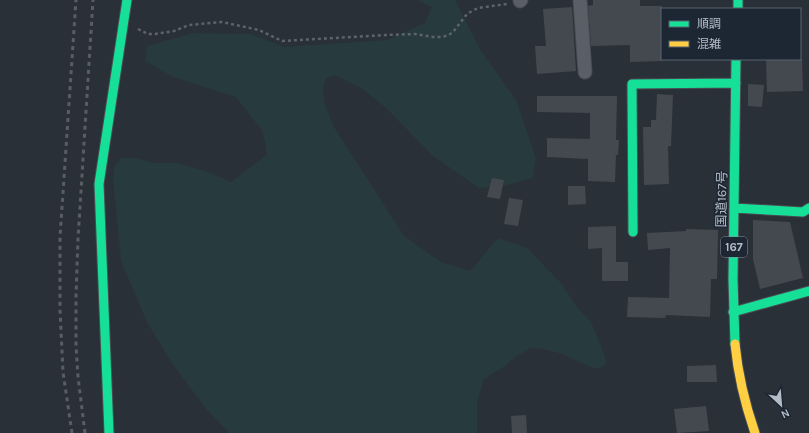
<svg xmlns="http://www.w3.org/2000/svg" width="809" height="433" font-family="Karla,'Noto Sans JP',sans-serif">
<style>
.green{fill:#273a3e}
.building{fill:#444950}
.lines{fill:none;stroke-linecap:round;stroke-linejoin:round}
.street-casing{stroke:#484c53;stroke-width:15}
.fast-casing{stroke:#484c53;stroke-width:11}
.slow-casing{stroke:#484c53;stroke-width:11}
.path{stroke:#5d636a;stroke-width:2.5;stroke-dasharray:3 3;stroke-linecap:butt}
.street{stroke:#5a5e66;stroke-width:13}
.fast{stroke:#16e098;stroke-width:9}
.slow{stroke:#ffcf43;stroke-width:9}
.rail{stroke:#595d64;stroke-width:3;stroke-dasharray:4 4;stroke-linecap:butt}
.labels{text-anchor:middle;stroke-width:3;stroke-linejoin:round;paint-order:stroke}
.shield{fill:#1d2633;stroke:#878f9c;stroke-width:1}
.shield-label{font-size:12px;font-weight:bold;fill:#b4bcc9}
.street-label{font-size:13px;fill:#b4bcc9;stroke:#1d2633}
</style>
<rect width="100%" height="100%" fill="#2a3038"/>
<path class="green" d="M417,0H455L481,51L516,100L536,158L533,178L500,187L479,188L433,156L385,107L361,88L335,75L326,78L323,86L324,102L334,127L404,236L441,262L470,271L498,238L527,248L561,283L576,306L591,322L603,351L606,360L605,365L600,368H593L562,354L544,349L530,348L514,358L505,366L484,379L477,402V433H229L207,410L172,363L147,322L121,261L113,177L115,165L121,158H136L153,163H177L205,171L231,182L267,155L263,132L236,97L173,77L145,61L147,46L193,33L251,34L284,47L387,40L425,23L432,7Z"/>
<path class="building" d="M593,0H640V6H662V61L630,62V45L591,46L588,6L593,5Z
M572,7L576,71L537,74L535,46H546L543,9Z
M766,59H802L803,91L767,92Z
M748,84L764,85L762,107L748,106Z
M657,94L673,95L671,146H668L669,184L644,185L643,127H651V120H656Z
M537,96H617L616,140H619L618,155H616L615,182L588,181V159L547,157V138L590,139V113L537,112Z
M492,178L504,180L500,199L487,197Z
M568,186H585L586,204L568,205Z
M509,198L523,200L518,226L504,224Z
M753,220L790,222L803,278L760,289L753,259Z
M616,226V262H628V281H602V248L588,249V227Z
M686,229L718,230L717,279H711L710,317L666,315L665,318L627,317L628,297L669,298L670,248L648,250L647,233L686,231Z
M716,365L717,382H687V366Z
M706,406L709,431L677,433L674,409Z
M526,415L527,433H512L511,416Z"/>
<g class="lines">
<g class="street-casing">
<path id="street" d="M580,0L585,72
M520,1L521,0"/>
</g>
<g class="fast-casing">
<path id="fast" d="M738,0V9
M734,208L803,212L809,208
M633,232L632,84L736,83
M733,312L809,291
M735,344L733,279L736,59
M109,433L99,184L127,0"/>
</g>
<g class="slow-casing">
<path id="slow" d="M735,344C738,375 745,404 755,433"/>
</g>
<path class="path" d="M138,29L148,34H155L174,31L189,25L222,22L259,30L282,41L386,35L415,34L433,37H442L449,35L453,32L467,14L472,11L478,8L507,4"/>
<use href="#street" class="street"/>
<use href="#fast" class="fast"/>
<use href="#slow" class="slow"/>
<path class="rail" d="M72,433L63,372L60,310V237L76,0
M85,433L78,377L76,345V296L78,239L93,0"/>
</g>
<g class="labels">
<rect class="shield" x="721" y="237" width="26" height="20" rx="3"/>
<g class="shield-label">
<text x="734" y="251">167</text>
</g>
<g class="street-label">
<text transform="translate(721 199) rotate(-89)" y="5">国道167号</text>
</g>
</g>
<rect x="661" y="8" width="140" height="52" fill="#1d2633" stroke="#59626f"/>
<rect x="669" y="21" width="20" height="6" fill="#16e098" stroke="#59626f"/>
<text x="697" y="28" font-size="12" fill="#b4bcc9">順調</text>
<rect x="669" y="41" width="20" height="6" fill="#ffcf43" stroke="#59626f"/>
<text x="697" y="48" font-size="12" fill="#b4bcc9">混雑</text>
<g transform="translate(781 405) rotate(154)" stroke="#1d2633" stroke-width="3" paint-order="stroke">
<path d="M0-3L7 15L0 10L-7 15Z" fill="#b4bcc9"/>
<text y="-6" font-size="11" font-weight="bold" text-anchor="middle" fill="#b4bcc9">N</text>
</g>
</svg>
